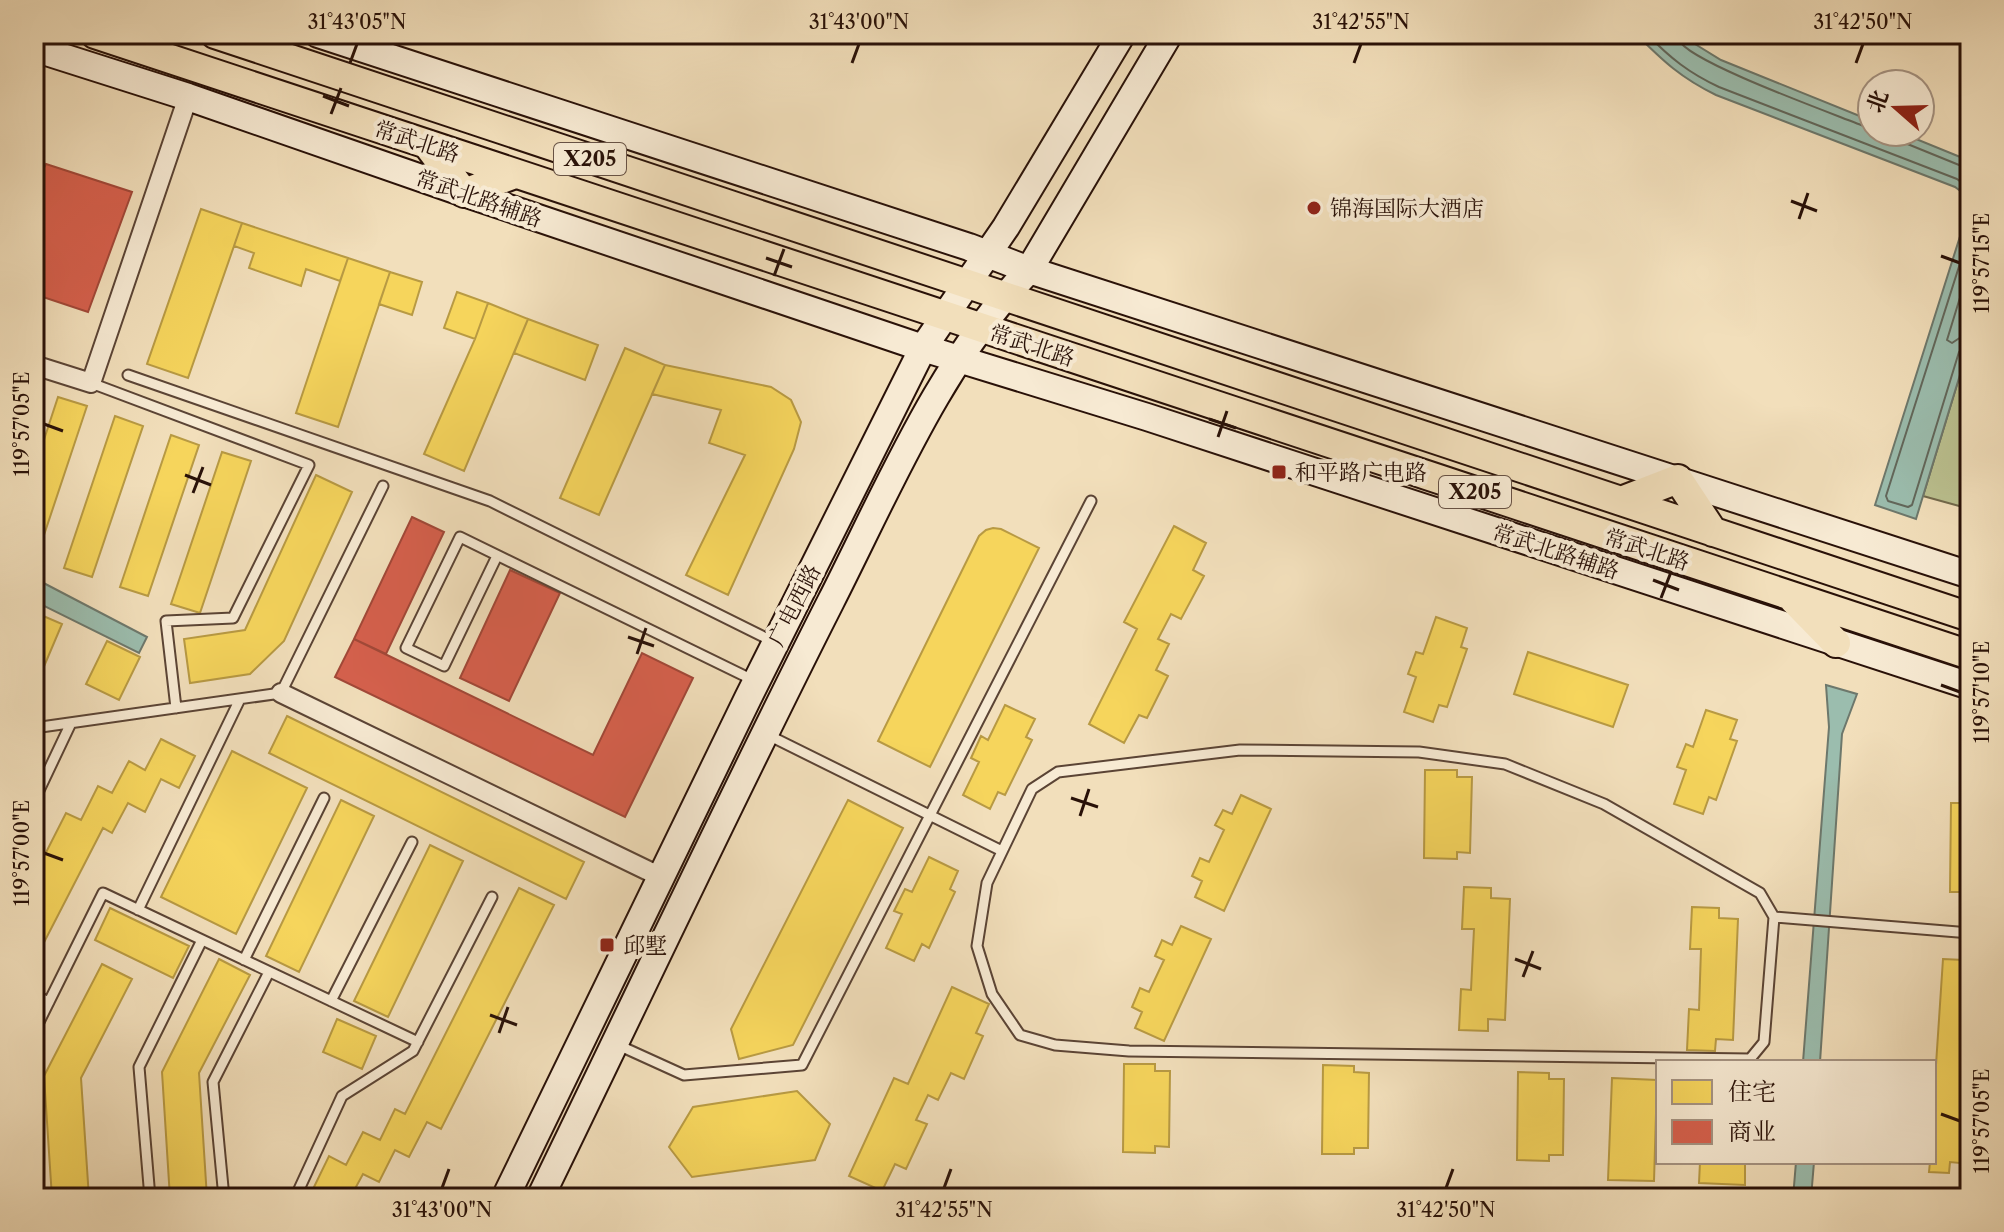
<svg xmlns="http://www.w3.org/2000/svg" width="2004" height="1232" font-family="'Libre Caslon Text','Noto Serif SC',serif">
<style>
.green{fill:#bbc190;stroke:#72694c;stroke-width:2}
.water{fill:#9bbdae;stroke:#6d786c;stroke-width:2}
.homes{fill:#f6d55c;stroke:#b89a43;stroke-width:2}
.shops{fill:#d6604d;stroke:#a24838;stroke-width:2}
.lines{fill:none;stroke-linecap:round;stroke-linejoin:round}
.shore{stroke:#62675b;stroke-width:2}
.lane-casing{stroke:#5b4435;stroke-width:13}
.street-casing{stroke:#5b4435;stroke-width:22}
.secondary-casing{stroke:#291108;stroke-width:30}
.primary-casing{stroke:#291108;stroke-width:32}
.lane{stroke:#f7ead3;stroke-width:9}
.street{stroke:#f7ead3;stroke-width:18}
.secondary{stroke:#f7ead3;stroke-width:26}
.primary{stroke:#f2dfbb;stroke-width:28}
.ticks{fill:none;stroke:#291108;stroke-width:3}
.poi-dot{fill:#8f2418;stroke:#f7ead3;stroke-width:3}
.labels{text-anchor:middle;stroke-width:8;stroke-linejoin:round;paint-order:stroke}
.shield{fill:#f7ead3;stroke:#675245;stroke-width:2}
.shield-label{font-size:20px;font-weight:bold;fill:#291108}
.street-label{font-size:22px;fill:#291108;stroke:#f7ead3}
.poi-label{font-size:22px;fill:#291108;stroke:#f7ead3;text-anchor:start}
.neatline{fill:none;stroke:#291108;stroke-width:3}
.ticks-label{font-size:20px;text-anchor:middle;fill:#291108}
</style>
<rect width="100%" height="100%" fill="#f2dfbb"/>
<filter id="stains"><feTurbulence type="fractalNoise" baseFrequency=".0025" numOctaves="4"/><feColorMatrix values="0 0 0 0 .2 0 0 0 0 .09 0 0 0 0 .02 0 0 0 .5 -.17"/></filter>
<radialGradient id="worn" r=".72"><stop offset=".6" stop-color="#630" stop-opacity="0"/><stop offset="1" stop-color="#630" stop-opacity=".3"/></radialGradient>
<path class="green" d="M1970,342V509L1923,496Z"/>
<path class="water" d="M1636,34H1683L1695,44L1721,60L1872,121V132H1899L1970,161V342L1916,519L1875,505L1969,208L1967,196L1955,187L1716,95C1681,78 1663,61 1636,34Z
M34,578L147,637L139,653L34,601Z
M1826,685L1857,694L1842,734L1820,1062H1803L1829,727Z
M1796,1162H1814L1811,1198H1793Z"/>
<path class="homes" d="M201,209L242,223L188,378L147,364Z
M242,223L348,258L340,281L306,269L301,286L249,268L254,253L234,246Z
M348,258L390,272L338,427L296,413Z
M390,272L422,282L412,315L379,304Z
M457,292L488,303L475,339L444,328Z
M488,303L528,319L464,471L424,454L475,339Z
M528,319L598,345L585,380L514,353Z
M625,348L665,365L599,515L560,498Z
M665,365L771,387L791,400L801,422L794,449L728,595L686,575L745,455L709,443L721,410L652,394Z
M58,397L87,406L39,550L34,548V470Z
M115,416L143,426L92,577L64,568Z
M171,435L199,445L148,596L120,587Z
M222,452L251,461L200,613L171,604Z
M316,475L352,492L284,641L250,674L190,683L184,639L245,630Z
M1174,526L1206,543L1193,570L1204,576L1181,619L1171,614L1158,639L1169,644L1156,670L1168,676L1147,718L1139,715L1124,743L1089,724L1137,629L1124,622Z
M993,528L1001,529L1039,548L930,767L878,741L979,536L986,530Z
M34,612L62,624L34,690Z
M1436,617L1467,628L1461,647L1467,649L1447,707L1439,705L1433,722L1404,712L1416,677L1408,674L1416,652L1423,654Z
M107,641L140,657L119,700L86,684Z
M1528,652L1628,685L1613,727L1514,694Z
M1005,705L1035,719L1026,737L1032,740L1005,795L998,792L990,809L963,795L979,762L971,758L981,736L988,740Z
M1706,710L1737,720L1730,739L1737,741L1716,800L1709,797L1703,814L1674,804L1686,770L1677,767L1686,744L1693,747Z
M287,716L584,862L566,899L269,753Z
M161,739L195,756L179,788L161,779L145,812L128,803L112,833L103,828L36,958L34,957V876L66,813L81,820L98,786L112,793L129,761L145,770Z
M232,751L307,788L236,934L161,897Z
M1425,770H1457V777H1472L1470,853L1457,852V859L1424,858Z
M1241,795L1271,809L1224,911L1195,897L1202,881L1192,876L1200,858L1209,862L1224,830L1215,825L1223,810L1232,814Z
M341,800L374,816L299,972L266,956Z
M848,800L903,828L793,1045L739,1059L731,1029Z
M1951,803H1970V892H1950Z
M430,845L463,861L388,1017L354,1001Z
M929,857L958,871L950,889L955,892L929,948L922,944L914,961L886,948L902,914L894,911L905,889L912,892Z
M1464,887L1491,888V898L1510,899L1505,1020L1488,1019V1031L1459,1030L1461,989L1471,990L1474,929H1462Z
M519,888L554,905L441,1129L427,1122L409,1157L395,1150L379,1182L363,1174L350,1198H332L313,1189L329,1156L346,1165L363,1132L380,1140L395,1109L405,1114Z
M1692,907L1719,908V918L1738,919L1733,1040L1716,1039L1715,1051L1687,1050L1689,1009L1699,1010L1701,949H1690Z
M110,908L189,946L173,978L95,940Z
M1181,926L1211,939L1164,1041L1135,1028L1142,1012L1132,1007L1140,988L1149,992L1164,960L1155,956L1162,940L1172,945Z
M219,959L250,975L199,1073L207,1198H170L162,1072Z
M1943,959L1963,960L1961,970L1970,971V1164L1950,1162L1949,1173L1929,1172L1930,1162H1934V1095Z
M102,964L132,979L81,1078L89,1198H52L44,1076Z
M952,987L989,1004L976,1033L983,1036L964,1079L951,1073L938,1100L928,1095L916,1120L927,1124L906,1169L895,1164L882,1191L849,1176L894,1078L908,1084Z
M337,1019L376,1036L362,1069L323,1052Z
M1124,1064H1155V1071H1170L1169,1147L1155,1146V1153L1123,1152Z
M1323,1065L1354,1066V1072L1369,1073L1368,1148H1354V1154H1322Z
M1518,1072L1549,1073V1079H1564L1563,1155H1549V1161L1517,1160Z
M1612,1078L1657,1080L1654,1181L1608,1180Z
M797,1091L830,1124L815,1160L692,1177L669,1147L693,1107Z
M1700,1162H1745V1185L1699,1183Z"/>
<path class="shops" d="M46,164L132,192L88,312L34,294V185Z
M412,517L444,532L386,654L354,639Z
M510,570L560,593L509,701L460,678Z
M354,639L593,755L642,653L693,678L625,817L335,677Z"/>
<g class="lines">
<path class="shore" d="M1647,34C1670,58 1689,73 1719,87L1957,179L1970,189
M1678,34C1679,36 1678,38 1679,40C1688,62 1837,115 1866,127L1872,128
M1900,132L1901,138L1905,143L1964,167H1970
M1970,232L1886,496L1888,501L1908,507L1912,505L1959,352L1963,347L1970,346
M1970,265L1947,340L1952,343L1961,337L1970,336"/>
<g class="lane-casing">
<path id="lane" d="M128,375L490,501L772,641
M91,383L309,465L233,618L166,621L176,708
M497,556L444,666L406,648L460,537L753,680
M34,728L281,693L383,486
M768,735L1002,851
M1240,750L1419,752L1505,764L1604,804L1760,893L1774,917L1764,1042L1750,1059L1129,1051L1055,1045L1020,1035L992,994L977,946L987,883L1032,789L1058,772Z
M34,801L71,723
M138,910L240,699
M1774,917L1970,933
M244,960L324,798
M34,995L49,1002
M331,1001L412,842
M34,1032L103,893L418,1042
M618,1045L684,1075L802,1065L1091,501
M150,1198L139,1067L202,940
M224,1198L213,1082L269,972
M295,1198L342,1096L413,1051L492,897"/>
</g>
<g class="street-casing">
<path id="street" d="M34,365L91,383L188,97
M281,693L661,877"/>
</g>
<g class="secondary-casing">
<path id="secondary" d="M318,34L969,247L1029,270L1970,575
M34,48L188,97L464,193L923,348L1147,417L1970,686
M505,1198L748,698L923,348L1006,227L1122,34
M540,1198C637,999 731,798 831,601C889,487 939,364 1029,270L1169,34"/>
</g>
<g class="primary-casing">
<path id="primary" d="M95,34L1970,655
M215,34L1970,617
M427,144L464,193L515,174
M1621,501L1678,479L1713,532
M1794,600L1836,643"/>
</g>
<use href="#lane" class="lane"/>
<use href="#street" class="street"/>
<use href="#secondary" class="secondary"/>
<use href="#primary" class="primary"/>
</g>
<path class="ticks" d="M350,63L357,44M852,63L859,44M1354,63L1361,44M1856,63L1863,44M323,96L349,106M331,114L341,88M1791,201L1817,211M1799,219L1808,193M1941,256L1960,263M766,258L792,267M774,276L784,249M1209,419L1236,428M44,424L63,431M1218,437L1227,411M185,475L211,485M193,493L203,467M1653,580L1679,590M1661,598L1671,572M628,637L654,646M637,654L646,628M1941,685L1960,692M1071,798L1098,807M1080,816L1089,789M44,853L63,860M1515,959L1541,969M1523,977L1533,951M490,1015L517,1025M499,1033L508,1007M1941,1114L1960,1121M442,1188L449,1169M944,1188L951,1169M1446,1188L1453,1169"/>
<g class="poi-dot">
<circle cx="1314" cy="208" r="8"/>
<rect x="1271" y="464" width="16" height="16" rx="4"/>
<rect x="599" y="937" width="16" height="16" rx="4"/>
</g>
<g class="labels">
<g class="shield">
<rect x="554" y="143" width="72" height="32" rx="6"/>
<rect x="1439" y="476" width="72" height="32" rx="6"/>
</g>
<g class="shield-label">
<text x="590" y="166">X205</text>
<text x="1475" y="499">X205</text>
</g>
<g class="street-label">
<text transform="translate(417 141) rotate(18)" y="8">常武北路</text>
<text transform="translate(479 198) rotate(19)" y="8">常武北路辅路</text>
<text transform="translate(1032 345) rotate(18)" y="8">常武北路</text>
<text transform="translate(1647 549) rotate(18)" y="8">常武北路</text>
<text transform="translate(1556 551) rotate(18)" y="8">常武北路辅路</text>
<text transform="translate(794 605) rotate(-63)" y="8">广电西路</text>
</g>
<g class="poi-label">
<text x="1330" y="216">锦海国际大酒店</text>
<text x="1295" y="480">和平路广电路</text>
<text x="623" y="953">邱墅</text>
</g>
</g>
<rect width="2004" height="1232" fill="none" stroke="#f2dfbb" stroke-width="88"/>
<rect x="1656" y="1060" width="280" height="104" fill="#f7ead3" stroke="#a59382" stroke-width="2"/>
<rect x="1672" y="1080" width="40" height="24" fill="#f6d55c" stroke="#a59382" stroke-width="2"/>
<text x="1728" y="1100" font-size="24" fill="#291108">住宅</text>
<rect x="1672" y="1120" width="40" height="24" fill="#d6604d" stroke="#a59382" stroke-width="2"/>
<text x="1728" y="1140" font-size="24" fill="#291108">商业</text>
<g transform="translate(1896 108) rotate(290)"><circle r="38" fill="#f7ead3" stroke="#a59382" stroke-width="2"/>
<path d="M0-6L14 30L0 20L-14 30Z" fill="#8f2418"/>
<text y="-12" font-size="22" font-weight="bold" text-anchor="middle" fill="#291108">北</text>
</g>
<rect x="44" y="44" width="1916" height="1144" class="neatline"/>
<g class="ticks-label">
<text x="357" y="29">31°43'05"N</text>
<text x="859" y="29">31°43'00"N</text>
<text x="1361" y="29">31°42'55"N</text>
<text x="1863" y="29">31°42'50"N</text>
<text transform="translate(1982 263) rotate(-90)" y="7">119°57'15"E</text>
<text transform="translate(22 424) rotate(-90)" y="7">119°57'05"E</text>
<text transform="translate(1982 692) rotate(-90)" y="7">119°57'10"E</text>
<text transform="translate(22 853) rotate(-90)" y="7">119°57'00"E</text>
<text transform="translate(1982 1121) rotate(-90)" y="7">119°57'05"E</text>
<text x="442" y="1217">31°43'00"N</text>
<text x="944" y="1217">31°42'55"N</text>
<text x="1446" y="1217">31°42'50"N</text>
</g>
<rect width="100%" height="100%" filter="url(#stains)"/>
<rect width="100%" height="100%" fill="url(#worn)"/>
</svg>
